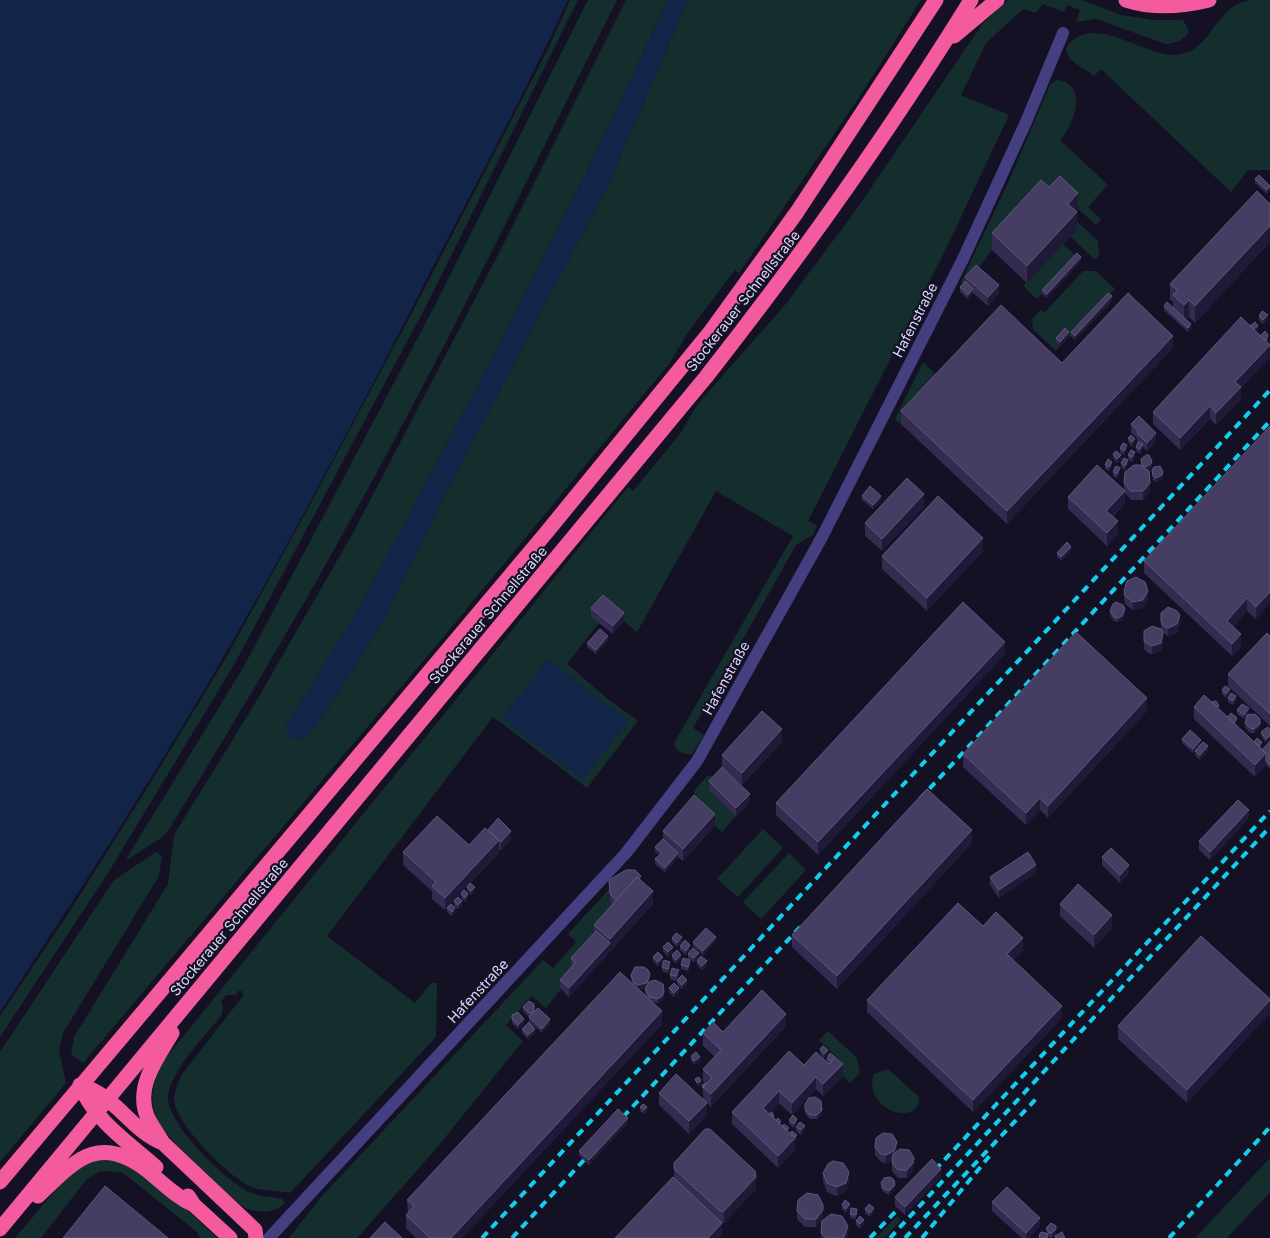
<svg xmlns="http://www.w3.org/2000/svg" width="1270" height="1238" font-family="Inter,sans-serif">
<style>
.green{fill:#142e2e}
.water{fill:#122447}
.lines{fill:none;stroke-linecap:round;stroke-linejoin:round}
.street{stroke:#443f80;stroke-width:12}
.highway{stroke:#f35b9e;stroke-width:15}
.rail{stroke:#11d0ee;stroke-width:4;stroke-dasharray:8 6;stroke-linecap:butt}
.wall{fill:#342b51;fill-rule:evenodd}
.shaded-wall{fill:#201938}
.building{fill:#463d63;stroke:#5e567b}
.labels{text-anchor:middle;stroke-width:4;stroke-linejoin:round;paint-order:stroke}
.street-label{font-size:14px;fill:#ddd7fc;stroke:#151125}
</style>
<rect width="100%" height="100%" fill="#151125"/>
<path class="green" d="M570,0H578L425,308L235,663L108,873L0,1037V1016L70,911L151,782L226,658L305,514L416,305L548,49Z
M588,0H617C528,177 443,356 346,528C289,631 229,731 168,831L161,838L125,861L243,668L432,311Z
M626,0H668L586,174L487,368L359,609L286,726L320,721L382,623L446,492L608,185L688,0H921L858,99L739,273L735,270L689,331L669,364L441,640L83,1063L71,1054L74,1037L168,884L174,835L257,700L354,531L500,251Z
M1008,0H1082L1121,15L1153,20H1183L1189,30C1186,40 1176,43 1166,44L1096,19L1076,22L1080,10L1067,5L1064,12L1043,4L1036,13L1023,9L986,43L961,95L1009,115L945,251L808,521L817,526L813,535L796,545L693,728L704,735L692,754C683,754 676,753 674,743L793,536L716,491L637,632L624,621L592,617L599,623L567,664L603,695L638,721L587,788L493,717L327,936L415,1003L431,983H437L436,1037L290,1193C278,1190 263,1192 252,1187C228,1177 183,1130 175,1106C172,1094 178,1083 183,1073L243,996L242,991H238L236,995H226L221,1002L223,1008L221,1016C205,1036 172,1069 168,1095C165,1123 225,1180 249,1192C259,1197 271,1196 282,1199L285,1202C277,1214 257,1213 245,1208C229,1197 214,1181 200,1167C163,1132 136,1112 164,1060L628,487L633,491L680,434L697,405L785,305L856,210L983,23Z
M1251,0H1270V170H1248L1231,192L1101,69L1094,76C1083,66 1067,63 1066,48C1093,10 1141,57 1176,55C1206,53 1211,22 1233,7C1237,3 1245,2 1251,0Z
M1057,80C1089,84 1074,125 1060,140L1108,185L1088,207L1101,219L1096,225L1060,193L992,250L965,286L961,282L1008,183L1050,85Z
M1072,217L1098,241L1099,255L1095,260L1070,236L1077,229Z
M1063,244L1077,257L1037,299L1023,286Z
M1083,271H1096L1115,289L1070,337L1065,333L1056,342L1060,346L1056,351L1032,328L1033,318L1041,310L1044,313Z
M923,362L942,380L901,424L895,419Z
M707,776H722L736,816L722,832L694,808V791Z
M763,829L783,848L738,897L717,879Z
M156,852L162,856L159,876L63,1033L59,1051L66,1083L0,1162V1052L114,880Z
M789,853L806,870L761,919L743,902Z
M609,889L610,902L618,910L571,967L575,971L546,1008L532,996L506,1025L523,1041L435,1150L357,1238H289L322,1196L543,960L553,968L576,942L568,934Z
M828,1031L857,1058L860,1073L850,1083L835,1069L842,1062L819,1040Z
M888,1069L919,1097C920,1129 861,1109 874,1074Z
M1270,1158V1192L1227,1238H1195Z
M108,1159L128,1163L179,1202L217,1238H200L197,1232L122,1172L101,1171L86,1180L41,1238H15L59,1186L87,1162Z
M897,1216L901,1220L885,1238H876Z"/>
<path class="water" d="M0,0H568C528,86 483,171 439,255C370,390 300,525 224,656C154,777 77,895 0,1012Z
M668,0H688L608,185L446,492L382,623L320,721L307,736L295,740L287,735L286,726L359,609L487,368L586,174Z
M548,659L628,721L582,780L502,718Z"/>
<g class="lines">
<path class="street" d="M269,1238L626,853L697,761L822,537L963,259L1026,122L1063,33"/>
<path class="highway" d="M1126,0C1154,9 1181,7 1209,0
M954,36L997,0
M80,1085C117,1096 130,1130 163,1143L255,1230L256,1238
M80,1085C94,1120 129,1143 156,1167
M163,1143C158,1134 151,1125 147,1116C135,1086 158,1057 172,1033
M0,1182L546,533L711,331L797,212L936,0
M38,1196C75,1161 98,1132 148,1171C163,1183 176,1197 194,1205
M188,1196L194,1205L230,1238
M0,1229L706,377C801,256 890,131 971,0"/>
<path class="rail" d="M920,799L1270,421
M623,1117L802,925
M935,1170L1270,811
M482,1238L1270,390
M512,1238L584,1160
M870,1238L898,1209
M890,1238L1270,827
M905,1238L1036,1099
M922,1238L992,1153
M1169,1238L1270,1127"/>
</g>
<path class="wall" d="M1255,179L1270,186L1267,194L1255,183Z
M1049,187L1078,210L1076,212L1077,229L1027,283L992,250V233Z
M1270,204V242L1195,323L1189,317L1186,320L1191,329L1188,332L1164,310V306L1173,307V302L1170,300V284Z
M1081,261L1047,298L1042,294V290Z
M965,277L999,293L988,306L973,293L968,299L960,292V287L965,281Z
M1112,301L1075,340L1071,336V332Z
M1259,316L1268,319L1263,324L1259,320Z
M1250,326L1258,330L1256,331L1260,335L1268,339L1267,342L1270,357L1241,388V399L1216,425L1210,419L1180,450L1153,424V412Z
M1069,337L1060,346L1056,342V338Z
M1173,348L1007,524L901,424V411L1062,363Z
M1131,424L1156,442L1147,451L1143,447L1140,454L1136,451V447L1138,443L1137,441V438L1131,433Z
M1270,426L1256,619L1247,611L1233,627L1241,647L1232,656L1144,573V561Z
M1128,438L1135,443L1132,447L1128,442Z
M1120,448L1127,449L1124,455L1120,453Z
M1113,454L1121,460L1117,463L1113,458Z
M1128,455L1135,456L1132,462L1128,459Z
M1141,459L1152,465L1151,468L1147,470L1150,491L1143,500H1131L1125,493V503L1113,517L1118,534L1107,546L1068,509V497L1124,490V483L1141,466Z
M1121,463L1128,464L1125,470L1121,468Z
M1105,465L1112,466L1109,471L1105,469Z
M1152,470L1163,476L1162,479L1156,482L1153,480Z
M1113,472L1120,473L1117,478L1113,476Z
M862,496L881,500L873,509L862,500Z
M924,507L882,551L865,536V523Z
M983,551L927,611L882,569V556Z
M1071,551L1061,561L1057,557V553Z
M1124,591L1148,599L1143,608L1133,610L1125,604L1124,599Z
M591,608L624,621L613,634L591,617Z
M1110,611L1125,613L1122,620L1118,622L1114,621L1110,615Z
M1161,613L1180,623L1177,633L1168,636L1163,633V642L1161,651L1152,654L1148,653L1144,649V631L1161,629Z
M1270,636V726L1228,686V674Z
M608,640L596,654L587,647V643Z
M1005,654L818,855L776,815V803Z
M1222,690L1230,693L1226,698L1222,694Z
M1228,698L1236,701L1233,705L1228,702Z
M1194,707L1219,709L1228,717L1237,722L1235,725L1254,742L1262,746L1260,748L1262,750L1270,741V769L1266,765L1255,777L1194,719Z
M1237,710L1249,713L1244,719L1237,714Z
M1147,711L1048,818L1040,810L1026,825L963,767V754Z
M1245,723L1260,728L1254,733H1250L1245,727Z
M1270,730L1266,743L1261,736V732Z
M1182,739L1201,744L1208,751L1200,760L1195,755V751L1193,753L1182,743Z
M782,742L742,785L722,767V755Z
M709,781L750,802L736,816L709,790Z
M1249,818L1210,860L1199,850V841Z
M715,826L683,861L678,857L665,872L655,864V859L659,855L655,851V847L663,839V831Z
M488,830L511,839L501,851L499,849V853L445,910L432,899V891L403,865V852L469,845Z
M972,843L837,989L792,947V935Z
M1102,857L1129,873L1120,883L1102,865Z
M1036,873L999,898L990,885V877Z
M609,880L641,881L653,904L569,997L560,988V980L571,967V958L594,933V925L612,904L610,902Z
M467,887L475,891L471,895L467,891Z
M461,894L468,898L465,902L461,898Z
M454,901L462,905L458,909L454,906Z
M1060,904L1112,928L1094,948L1060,916Z
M447,908L455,912L452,916L447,912Z
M983,926L1023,950L1013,960L1062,1018L973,1112L867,1012V1000Z
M672,938L682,942L677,947L672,942Z
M716,941L703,955L693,946V942Z
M680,946L690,949L686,955L680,950Z
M663,947L673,952L668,957L663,951Z
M688,954L699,957L694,962L688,958Z
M672,955L681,959L676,964L672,959Z
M653,957L663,962L658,966L653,961Z
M697,961L707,965L702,970L697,965Z
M690,964L688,971L681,969V965Z
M670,966L668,973L662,971V967Z
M679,974L676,981L670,979V975Z
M631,975L650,978L648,983L664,997L662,1000L658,1003L652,1002L662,1024L462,1238H416L406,1228V1215L408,1213L407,1200L633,984L631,979ZM646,987L645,993L648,998L639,989Z
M677,980L687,984L682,989L677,984Z
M669,988L679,992L674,997L669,992Z
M1270,999V1013L1187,1103L1118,1039V1026Z
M523,1007L534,1012L550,1024L542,1033L529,1021V1017L523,1011Z
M512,1019L524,1023L518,1029L512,1023Z
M786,1026L711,1107L707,1103V1115L689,1134L659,1105V1093L703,1100V1092L702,1089V1085L705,1083L703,1081V1069L715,1057L703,1046V1033Z
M522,1029L535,1033L528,1039L522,1033Z
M820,1049L828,1055L824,1058L820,1053Z
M830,1053L843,1076L823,1096L816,1089L792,1115L779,1103L770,1113L774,1118L797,1139L795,1141V1150L778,1168L732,1124V1112L804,1065L827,1062V1059Z
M691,1056L700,1061L694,1065L691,1060Z
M805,1104L822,1115L817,1119H810L805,1114Z
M640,1107L647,1111L644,1114L640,1111Z
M789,1120L797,1123L794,1128L789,1124Z
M628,1123L589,1165L579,1155V1151Z
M796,1127L805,1130L801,1135L796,1131Z
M875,1147L897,1150L896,1152L913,1171L907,1178H898L892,1171V1160L886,1163L881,1162L875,1155Z
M674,1163L756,1189L724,1223H722V1236L674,1178Z
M823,1173L849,1181L846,1191L837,1196L827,1192L823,1181Z
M941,1177L905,1215L895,1206V1197Z
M881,1183L895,1190L889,1195L883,1192L881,1187Z
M992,1202L1040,1226L1029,1238H1022L992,1211Z
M842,1205L850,1208L846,1213L842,1209Z
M865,1209L874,1212L870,1217L865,1213Z
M797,1211L823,1219L816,1227H805L797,1219Z
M857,1213L856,1219L850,1218V1214Z
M856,1221L864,1224L860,1229L856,1225Z
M1046,1228L1056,1234L1052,1238L1049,1237L1048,1235V1238Z
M821,1233L848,1234L847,1238H821Z"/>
<path class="shaded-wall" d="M1270,187V191L1267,194V190Z
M1078,193V210L1068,221V204Z
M1077,212V229L1027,283V266Z
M1270,226V242L1195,323V306Z
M1081,257V261L1047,298V294Z
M999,285V293L988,306V297Z
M973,289V293L968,299V295Z
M1112,296V301L1075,340V336Z
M1189,300V317L1184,322V305Z
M1268,315V319L1263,324V320Z
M1191,324V329L1188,332V328Z
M1258,326V330L1253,334V330Z
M1069,332V337L1060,346V342Z
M1173,336V348L1007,524V511Z
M1270,345V357L1241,388V399L1216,425V413L1235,382Z
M1210,406V419L1180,450V438Z
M1156,433V442L1147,451V443Z
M1135,439V443L1132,447V442Z
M1143,444V448L1140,454V449Z
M1127,445V449L1124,455V451Z
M1135,452V456L1132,462V457Z
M1121,455V460L1117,463V459Z
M1128,460V464L1125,470V466Z
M1152,461L1151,468L1145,471V467Z
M1112,462V466L1109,471V467Z
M1120,468V473L1117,478V474Z
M1163,472L1162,479L1156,482V478Z
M1150,483V491L1143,500V491Z
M1125,491V503L1106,523V511Z
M924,494V507L882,551V539Z
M881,496V500L873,509V505Z
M1118,521V534L1107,546V533Z
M983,538V551L927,611V598Z
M1071,547V551L1061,561V557Z
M1148,591V599L1143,608L1133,610V602Z
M1270,592V604L1256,619V607Z
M1247,598V611L1227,633V621Z
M1125,609V613L1122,620L1118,622V618Z
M624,613V621L613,634V626Z
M1180,615V623L1177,633L1168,636V628Z
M1163,633V642L1161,651L1152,654V646Z
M1241,634V647L1232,656V644Z
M608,636V640L596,654V650Z
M1005,642V654L818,855V842Z
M1230,689V693L1226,698V694Z
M1236,696V701L1233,705V701Z
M1147,698V711L1048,818V806Z
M1249,708V713L1244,719V715Z
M1237,718V722L1232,729V724Z
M1260,719V728L1254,733V729Z
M782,729V742L742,785V773Z
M1270,736V740L1266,743V739Z
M1201,740V744L1193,753V749Z
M1208,746V751L1200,760V755Z
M1266,753V765L1255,777V765Z
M750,794V802L736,816V808Z
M1040,798V810L1026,825V813Z
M1249,810V818L1210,860V852Z
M715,814V826L683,861V849Z
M972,830V843L837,989V976Z
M511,831V839L501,851V842Z
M499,840V853L445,910V898Z
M678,853V857L665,872V868Z
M1036,865V873L999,898V890Z
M1129,865V873L1120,883V875Z
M475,887V891L471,895V891Z
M653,891V904L569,997V988L610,943V939Z
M468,894V898L465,902V898Z
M462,901V905L458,909V905Z
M455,908V912L452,916V912Z
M1112,915V928L1094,948V935Z
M682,937V942L677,947V943Z
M716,937V941L703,955V951Z
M1023,938V950L1007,967V954Z
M690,945V949L686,955V951Z
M673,947V952L668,957V952Z
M699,953V957L694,962V958Z
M681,955V959L676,964V960Z
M663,957V962L658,966V962Z
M707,961V965L702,970V966Z
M650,974V978L647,987L638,990V985Z
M687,980V984L682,989V985Z
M679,988V992L674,997V993Z
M664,992V997L662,1000L658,1003V999Z
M1270,1000V1013L1187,1103V1090Z
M1062,1006V1018L973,1112V1100Z
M662,1011V1024L462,1238H451Z
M786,1014V1026L711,1107V1094Z
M524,1019V1023L518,1029V1025Z
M550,1019V1024L542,1033V1029Z
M535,1029V1033L528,1039V1035Z
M828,1050V1055L824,1058V1054Z
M700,1057V1061L694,1065V1061Z
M843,1064V1076L823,1096V1084Z
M816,1077V1089L792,1115V1103Z
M701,1081V1085L697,1087V1083Z
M779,1091V1103L763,1120V1108Z
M707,1103V1115L689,1134V1121Z
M647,1107V1111L644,1114V1110Z
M822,1110V1115L817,1119V1115Z
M628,1118V1123L589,1165V1160Z
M797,1119V1123L794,1128V1124Z
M805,1126V1130L801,1135V1130Z
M797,1135V1139L795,1141V1150L778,1168V1156Z
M897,1142V1150L894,1159L886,1163V1155Z
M914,1158L913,1171L907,1178V1170Z
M941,1169V1177L905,1215V1207Z
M849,1172V1181L846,1191L837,1196V1187Z
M756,1177V1189L724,1223V1211Z
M895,1185V1190L889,1195V1191Z
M850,1204V1208L846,1213V1209Z
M823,1205V1219L816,1227V1219Z
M874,1208V1212L870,1217V1213Z
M1040,1218V1226L1029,1238H1026V1233Z
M864,1220V1224L860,1229V1224Z
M722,1223V1236L720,1238H708Z
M848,1226V1234L847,1238H843Z
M1056,1229V1234L1052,1238V1233Z"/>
<path class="building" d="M1259,175L1270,186L1267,190L1255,179Z
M1060,176L1078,193L1068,204L1077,212L1027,266L992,233L1041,180L1049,187Z
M1257,191L1270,204V226L1195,306L1189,300L1184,305L1173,295L1177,290L1170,284Z
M1077,253L1081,257L1047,294L1042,290Z
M976,265L999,285L988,297L965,277Z
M965,281L973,289L968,295L960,287Z
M1108,293L1112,296L1075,336L1071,332Z
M1128,293L1173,336L1007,511L901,411L1001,305L1062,363Z
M1167,302L1191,324L1188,328L1164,306Z
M1262,311L1268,315L1263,320L1259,316Z
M1241,317L1270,345L1235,382L1241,387L1216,413L1210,406L1180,438L1153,412Z
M1255,322L1258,326L1254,329L1250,326Z
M1065,328L1069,332L1060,342L1056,338Z
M1265,331L1268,335L1266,340L1260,336Z
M1139,416L1156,433L1147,443L1137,433L1138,431L1131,424Z
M1270,426V592L1256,607L1247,598L1227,621L1241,634L1232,644L1144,561Z
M1131,435L1135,439L1132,442L1128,438Z
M1138,442L1143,444L1140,449L1136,447Z
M1123,443L1127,445L1124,451L1120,448Z
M1131,450L1135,452L1132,457L1128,455Z
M1116,451L1121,455L1117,459L1113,454Z
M1146,455H1149L1152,461L1151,464L1145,467L1142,465L1141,459Z
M1124,458L1128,460L1125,466L1121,463Z
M1108,459L1112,462L1109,467L1105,465Z
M1097,465L1125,491L1106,511L1118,521L1107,533L1068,497Z
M1134,465H1140L1149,471L1150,483L1143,491H1131L1124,483L1125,472Z
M1116,466L1120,468L1117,474L1113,472Z
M1160,466L1163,472L1162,475L1156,478L1153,476L1152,470L1154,467Z
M907,478L924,494L882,539L865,523Z
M870,486L881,496L873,505L862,496Z
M938,496L983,538L927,598L882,556Z
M1067,542L1071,547L1061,557L1057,553Z
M1136,577L1145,582L1148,591L1143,600L1133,602L1125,596L1124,591L1127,581Z
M603,595L624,613L613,626L591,608Z
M963,602L1005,642L818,842L776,803Z
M1116,602L1123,605L1125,609L1122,616L1118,618L1114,617L1110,611L1113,604Z
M1168,607L1177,611L1180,615L1177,624L1168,628L1164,626L1161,622V613Z
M1152,626L1161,629L1163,633L1161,643L1152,646L1148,644L1144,641V631Z
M600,629L608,636L596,650L587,643Z
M1076,632L1147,698L1048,806L1040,798L1026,813L963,754Z
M1267,633L1270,636V714L1228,674Z
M1225,686L1230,689L1226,694L1222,690Z
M1231,693L1236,696L1233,701L1228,698Z
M1204,695L1266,753L1255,765L1194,707Z
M1216,701L1219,706L1217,707L1212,702Z
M1242,704L1249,708L1244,715L1237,710Z
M762,711L782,729L742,773L722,755Z
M1231,713L1237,718L1234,723L1228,717Z
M1255,714L1260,719V724L1254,729L1250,728L1245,723L1247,715Z
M1268,727L1270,730V736L1266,739L1261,732Z
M1190,730L1201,740L1193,749L1182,739Z
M1257,738L1262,742L1259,746L1254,742Z
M1270,741V752L1268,754L1270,755V765L1266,761V753L1262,750Z
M1203,742L1208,746L1200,755L1195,751Z
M722,767L750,794L736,808L709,781Z
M927,789L972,830L837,976L792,935Z
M694,795L715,814L683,849L663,831Z
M1238,800L1249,810L1210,852L1199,841Z
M437,816L469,845L485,828L499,840L445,898L432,886L436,882L403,852Z
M498,818L511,831L501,842L488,830Z
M663,839L678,853L665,868L655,859L662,853L655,847Z
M1111,848L1129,865L1120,875L1102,857Z
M1028,852L1036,865L999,890L990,877Z
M626,870H635L641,876L639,879L637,877L616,900L610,894L609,880Z
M637,877L653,891L610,939L594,925Z
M470,883L475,887L471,891L467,887Z
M1078,884L1112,915L1094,935L1060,904Z
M464,890L468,894L465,898L461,894Z
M458,897L462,901L458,905L454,901Z
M958,903L983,926L996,912L1023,938L1007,954L1062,1006L973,1100L867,1000Z
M451,904L455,908L452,912L447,908Z
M706,928L716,937L703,951L693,942Z
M596,931L610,943L569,988L560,980L575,963L571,958Z
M676,933L682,937L677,943L672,938Z
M1201,936L1270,999V1000L1187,1090L1118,1026Z
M685,940L690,945L686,951L680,946Z
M668,942L673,947L668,952L663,947Z
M693,948L699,953L694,958L688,954Z
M677,950L681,955L676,960L672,955Z
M658,952L663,957L658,962L653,957Z
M701,956L707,961L702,966L697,961Z
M683,958L690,960L688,967L681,965Z
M664,960L670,962L668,969L662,967Z
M635,967H644L648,970L650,974L647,983L638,985L634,983L631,975Z
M672,968L679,970L676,976L670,975Z
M620,972L662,1011L451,1238H430L406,1215L414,1206L407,1200Z
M682,975L687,980L682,985L677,980Z
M655,980L663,984L664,992L662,996L658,999L649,997L645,989L649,982Z
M674,983L679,988L674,993L669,988Z
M762,990L786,1014L711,1094L703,1087L712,1078L703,1069L721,1050L703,1033L713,1022L723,1032Z
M529,1001L534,1004V1012L538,1008L550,1019L542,1029L529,1017L533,1012L529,1013L523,1007Z
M518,1012L524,1019L518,1025L512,1019V1015Z
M529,1022L535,1029L528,1035L522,1029Z
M823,1046L828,1050L824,1054L820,1049Z
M789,1051L804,1065L816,1052L829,1064L835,1057L843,1064L823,1084L816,1077L792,1103L779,1091L763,1108L795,1138L778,1156L732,1112Z
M696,1052L700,1057L694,1061L691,1056Z
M830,1053L835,1057L831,1061L827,1059Z
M676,1074L707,1103L689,1121L659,1093Z
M699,1077L701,1081L697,1083L695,1079Z
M706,1083V1084L703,1088L702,1085Z
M815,1097L821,1101L822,1110L817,1115H810L805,1110V1104L809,1098Z
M643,1104L647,1107L644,1110L640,1107Z
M618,1109L628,1118L589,1160L579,1151Z
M772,1112L774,1116L773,1117L769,1114Z
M793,1115L797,1119L794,1124L789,1120Z
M778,1118L781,1122L779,1123L776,1120Z
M800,1122L805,1126L801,1130L796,1127Z
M784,1124L789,1128L787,1130L782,1126Z
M705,1129H710L755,1171L756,1177L724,1211H720L674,1169V1163Z
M792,1131L797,1135L795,1137L790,1133Z
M883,1133L892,1134L897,1142L894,1151L886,1155L881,1154L875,1147L876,1138Z
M900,1149L909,1150L914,1158L913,1163L907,1170H898L892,1163L893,1154Z
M932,1159L941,1169L905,1207L895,1197Z
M833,1161L843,1163L849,1172L846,1183L837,1187L827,1183L823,1173L828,1164Z
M673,1177L722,1223L708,1238H615Z
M890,1177L894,1180L895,1185L889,1191L883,1188L881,1183L884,1178Z
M105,1186L168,1238H63Z
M1007,1187L1040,1218L1026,1233L992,1202Z
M807,1193L818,1195L823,1205V1210L816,1219H805L797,1211L798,1200Z
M845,1200L850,1204L846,1209L842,1205Z
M869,1204L874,1208L870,1213L865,1209Z
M851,1208L857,1209L856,1215L850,1214Z
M831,1214L842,1216L848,1226L844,1237L843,1238H826L821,1233L822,1221Z
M860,1216L864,1220L860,1224L856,1221Z
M385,1222L402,1238H370Z
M1051,1223L1056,1226V1229L1052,1233H1049L1046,1228Z
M1042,1232L1048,1234L1047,1238H1039L1040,1233Z
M1062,1232L1065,1238H1056L1055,1236Z"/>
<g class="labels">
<g class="street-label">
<text transform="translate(743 301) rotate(-52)" y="5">Stockerauer Schnellstraße</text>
<text transform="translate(915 320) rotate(-63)" y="5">Hafenstraße</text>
<text transform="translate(488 615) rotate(-50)" y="5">Stockerauer Schnellstraße</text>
<text transform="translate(726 678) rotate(-61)" y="5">Hafenstraße</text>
<text transform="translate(229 927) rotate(-50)" y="5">Stockerauer Schnellstraße</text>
<text transform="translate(478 991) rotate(-47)" y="5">Hafenstraße</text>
</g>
</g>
</svg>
